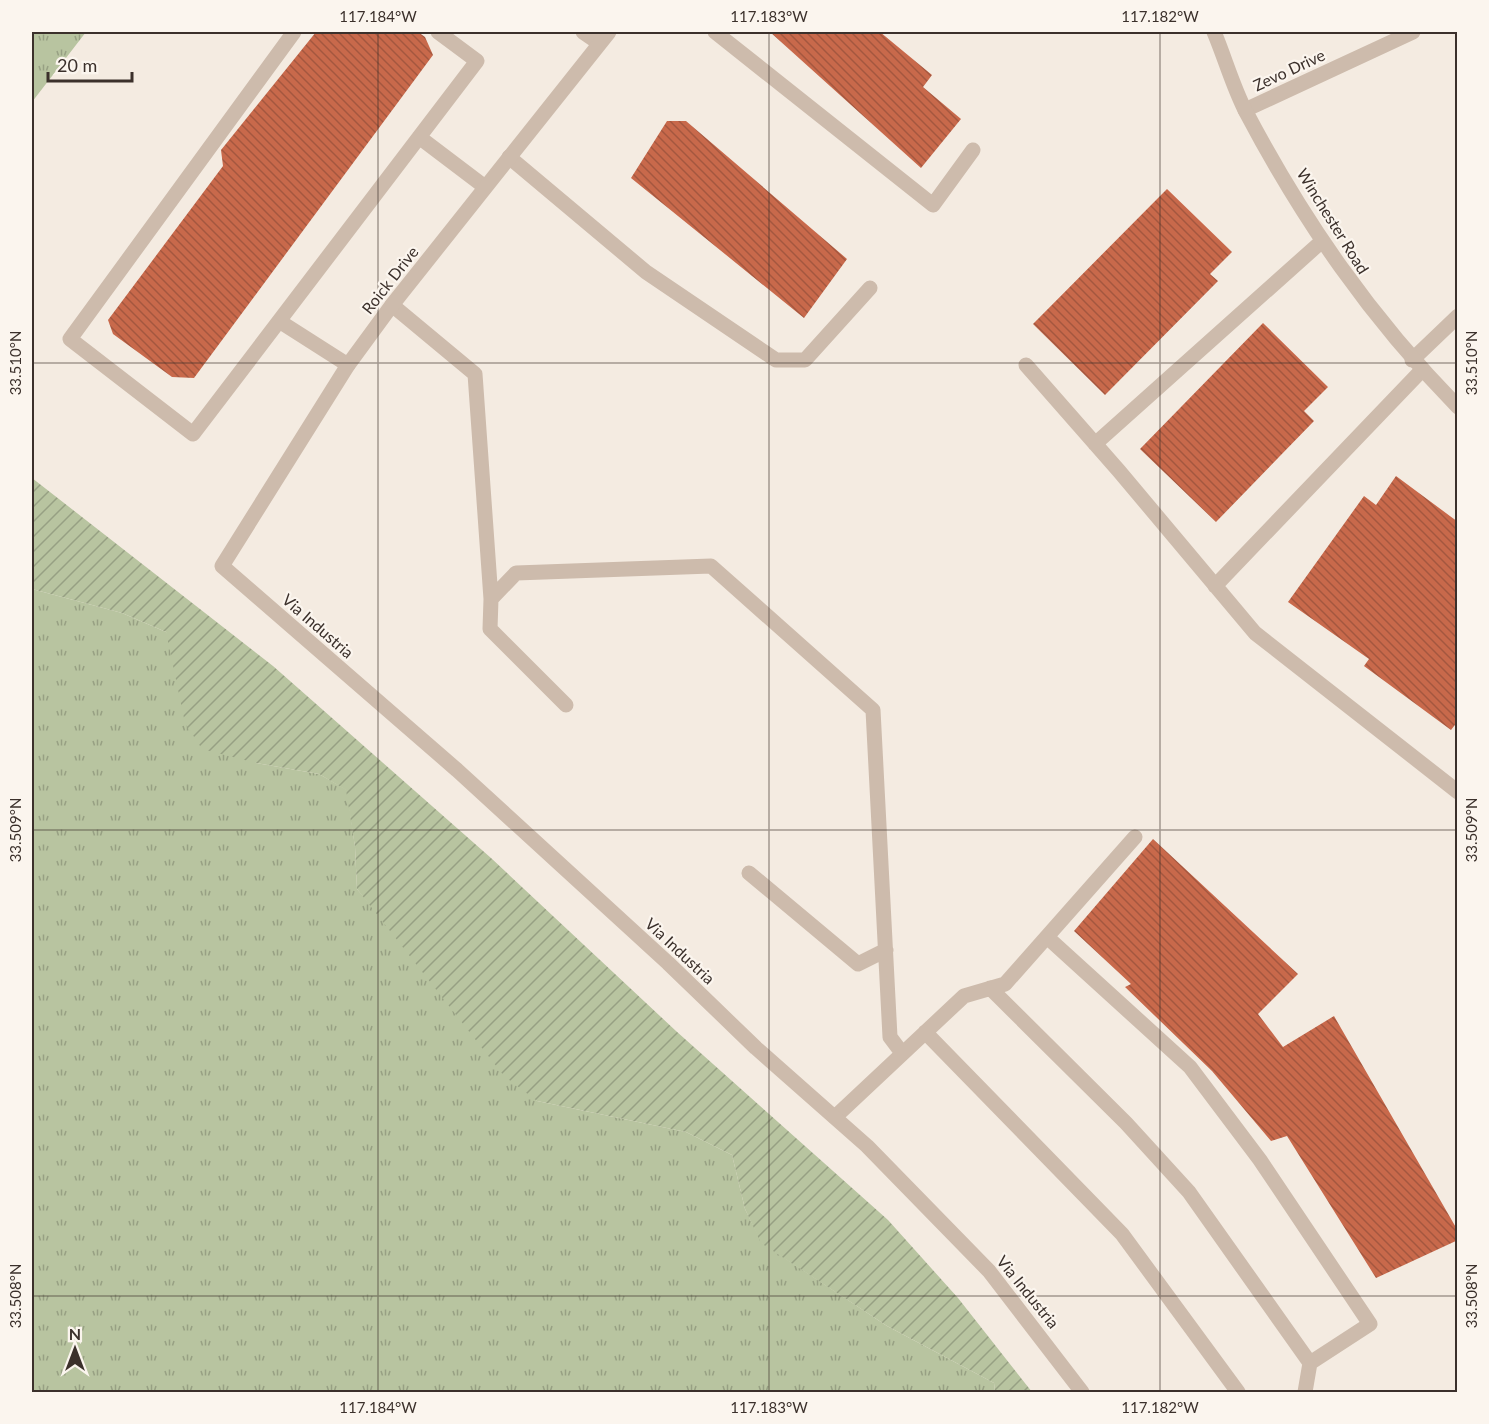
<svg xmlns="http://www.w3.org/2000/svg" width="1489" height="1424" font-family="Lato,sans-serif">
<style>
.grass{fill:url(#grass-tufts)}
.garden{fill:url(#garden-furrows)}
.building{fill:url(#building-back-hatch)}
.lines{fill:none;stroke-linecap:round;stroke-linejoin:round}
.service{stroke:#cdbbac;stroke-width:15}
.minor{stroke:#cdbbac;stroke-width:15}
.tertiary{stroke:#cdbbac;stroke-width:15}
.ticks{fill:none;stroke:#3b302b;stroke-width:1.5;stroke-opacity:0.45}
.labels{text-anchor:middle;stroke-width:4.5;stroke-linejoin:round;paint-order:stroke}
.street-label{font-size:16px;fill:#3b302b;stroke:#fbf5ee}
.neatline{fill:none;stroke:#3b302b;stroke-width:2}
.ticks-label{font-size:15px;text-anchor:middle;fill:#3b302b}
</style>
<defs>
<pattern id="grass-tufts" width="24" height="20" patternUnits="userSpaceOnUse" patternTransform="scale(1.5)"><rect width="24" height="20" fill="#b8c4a0"/><path d="M3 7l-1-3M5 7V3M7 7l1-3M15 17l-1-3M17 17v-4M19 17l1-3" fill="none" stroke="#97a083"/></pattern>
<pattern id="garden-furrows" width="10" height="10" patternUnits="userSpaceOnUse" patternTransform="scale(1.5)"><rect width="10" height="10" fill="#b8c4a0"/><path d="M-1 1l2-2M0 10L10 0M9 11l2-2" fill="none" stroke="#97a083"/></pattern>
<pattern id="building-back-hatch" width="6" height="6" patternUnits="userSpaceOnUse" patternTransform="scale(1.5)"><rect width="6" height="6" fill="#c8694b"/><path d="M-1 5l2 2M0 0l6 6M5-1l2 2" fill="none" stroke="#a4573f"/></pattern>
</defs>
<rect width="100%" height="100%" fill="#f4ebe1"/>
<path class="grass" d="M32,32H86L32,102Z
M32,589L122,613L166,632L256,763L319,774L347,790L355,847L357,889L537,1101L686,1132L732,1155L745,1209L762,1243L887,1326L994,1383L995,1392H32Z"/>
<path class="garden" d="M32,478L273,666L491,858L676,1031L888,1220L958,1298L1032,1392H995L994,1383L887,1326L761,1243L745,1209L732,1155L686,1132L537,1101L504,1076L357,889L355,847L346,790L319,774L256,763L202,749L185,723L166,632L122,613L32,589Z"/>
<path class="building" d="M316,32H418L425,37L433,55L194,378L172,377L113,334L108,320L223,166L221,150Z
M770,32H880L932,75L923,87L961,119L921,168Z
M667,121H686L847,259L804,318L631,178Z
M1167,189L1232,252L1210,274L1218,281L1105,395L1033,324Z
M1263,323L1328,387L1304,411L1314,421L1216,522L1140,449Z
M1396,476L1458,522V721L1451,730L1364,666L1369,659L1288,602L1364,496L1376,505Z
M1153,839L1298,974L1258,1014L1283,1047L1334,1016L1458,1231V1240L1376,1278L1287,1136L1271,1141L1212,1071L1125,987L1131,984L1074,931Z"/>
<g class="lines">
<path class="service" d="M294,32L70,339L193,434L477,61L438,32
M583,32L599,43
M715,32L933,205L973,150
M419,137L485,187
M509,157L646,272L776,360H805L870,288
M392,305L475,374L491,599L516,573L711,566L873,710L890,1037L902,1053
M279,321L348,365
M1412,360L1458,316
M1026,365L1119,471L1255,633L1458,792
M1095,444L1321,242
M1215,586L1422,370
M491,599L490,629L566,705
M749,873L858,964L886,950
M1047,937L1190,1067L1260,1160L1370,1324L1310,1363L1305,1392
M990,988L1126,1123L1189,1192L1310,1363
M925,1032L1122,1234L1238,1392
M835,1117L964,996L1005,984L1135,837"/>
<path class="minor" d="M1245,110L1413,32"/>
<path class="tertiary" d="M609,32L392,305L348,365L222,566L457,770L668,963L756,1048L867,1146L989,1271L1082,1392
M1214,32C1225,58 1233,87 1246,112C1304,222 1371,318 1458,407"/>
</g>
<path class="ticks" d="M378,32V1392M769,32V1392M1160,32V1392M32,363H1458M32,830H1458M32,1296H1458"/>
<g class="labels">
<g class="street-label">
<text transform="translate(1289 70) rotate(-25)" y="6">Zevo Drive</text>
<text transform="translate(1333 221) rotate(58)" y="6">Winchester Road</text>
<text transform="translate(390 280) rotate(-52)" y="6">Roick Drive</text>
<text transform="translate(318 626) rotate(41)" y="6">Via Industria</text>
<text transform="translate(680 951) rotate(43)" y="6">Via Industria</text>
<text transform="translate(1028 1292) rotate(51)" y="6">Via Industria</text>
</g>
</g>
<rect width="1489" height="1424" fill="none" stroke="#fbf5ee" stroke-width="66"/>
<g transform="translate(75 1349)" stroke="#fbf5ee" stroke-width="4.5" paint-order="stroke">
<path d="M0-4.5L10 22L0 15L-10 22Z" fill="#3b302b"/>
<text y="-9" font-size="16" font-weight="bold" text-anchor="middle" fill="#3b302b">N</text>
</g>
<path d="M48 72v9h84v-9" fill="none" stroke="#3b302b" stroke-width="3"/>
<text x="57" y="72" font-size="18" fill="#3b302b" stroke="#fbf5ee" stroke-width="4.5" paint-order="stroke">20 m</text>
<rect x="33" y="33" width="1423" height="1358" class="neatline"/>
<g class="ticks-label">
<text x="378" y="22">117.184°W</text>
<text x="769" y="22">117.183°W</text>
<text x="1160" y="22">117.182°W</text>
<text transform="translate(16 363) rotate(-90)" y="5">33.510°N</text>
<text transform="translate(1472 363) rotate(-90)" y="5">33.510°N</text>
<text transform="translate(16 830) rotate(-90)" y="5">33.509°N</text>
<text transform="translate(1472 830) rotate(-90)" y="5">33.509°N</text>
<text transform="translate(16 1296) rotate(-90)" y="5">33.508°N</text>
<text transform="translate(1472 1296) rotate(-90)" y="5">33.508°N</text>
<text x="378" y="1413">117.184°W</text>
<text x="769" y="1413">117.183°W</text>
<text x="1160" y="1413">117.182°W</text>
</g>
</svg>
